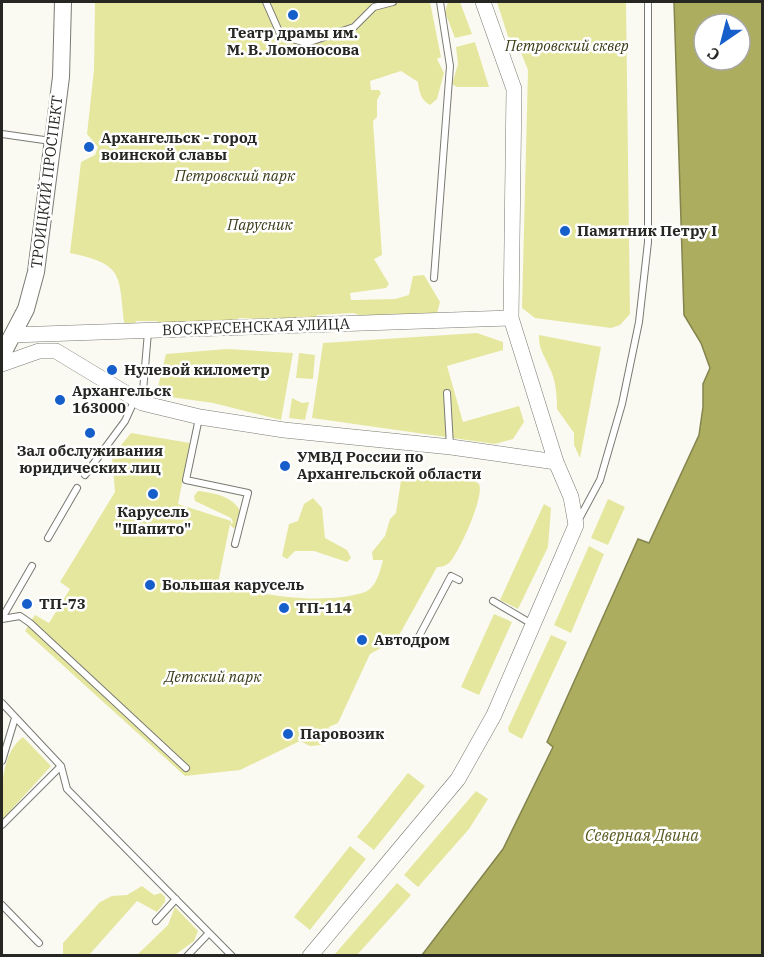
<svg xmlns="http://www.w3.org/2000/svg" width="764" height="957" font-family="'IBM Plex Serif',serif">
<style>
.green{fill:#e6e79f}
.water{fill:#adad5f;stroke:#84844d;stroke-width:1.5;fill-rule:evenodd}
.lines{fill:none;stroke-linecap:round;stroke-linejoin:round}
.service-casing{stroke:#7a7a74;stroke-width:8}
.tertiary-casing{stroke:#7a7a74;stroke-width:16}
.secondary-casing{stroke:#7a7a74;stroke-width:18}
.service{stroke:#fff;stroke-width:6}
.tertiary{stroke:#fff;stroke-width:15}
.secondary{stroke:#fff;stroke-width:16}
.poi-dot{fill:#165fca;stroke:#fff;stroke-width:2}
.labels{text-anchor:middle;stroke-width:5;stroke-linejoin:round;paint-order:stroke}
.poi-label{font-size:15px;font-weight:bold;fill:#262623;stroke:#fff;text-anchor:start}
.park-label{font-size:15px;font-style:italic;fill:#3b3b19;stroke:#fff}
.street-label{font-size:15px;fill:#262623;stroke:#fff}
.water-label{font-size:16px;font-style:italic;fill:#59591f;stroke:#fff}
</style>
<rect width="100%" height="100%" fill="#fafaf3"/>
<path class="green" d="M95,2H430L441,57L437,59L444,73L437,99L430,105C421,100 419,92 418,82L401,71L370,81L371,90H379L381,93L377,100V117L373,121L382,255L374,259L389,284L386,288L350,293L351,300H354L395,299L409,295L413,276L424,275L440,302L437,313L363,316L353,313L317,315L315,321L239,318L232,325L158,324L157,321H136L134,325H127L124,322C119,274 123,264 70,253L81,162L95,155L98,147L87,134L94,70Z
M448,2H460L472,34L455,38L445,12Z
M497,2H626L630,314L620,325L611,328L535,318L522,308L528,70L520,50L511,46Z
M475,42L489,87H457L452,84L458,64L456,47Z
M477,333L503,342V350L447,366L463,422L519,406L524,422L513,439L495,444L312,418L323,343Z
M539,335L601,347L580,458L574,445V433L557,409C557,397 556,382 551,371C546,358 538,349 539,335Z
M227,349L293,353L281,420L213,403L156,395L166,354Z
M299,353L315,355L313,379L296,378Z
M292,398L302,403L309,402L305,420L289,418Z
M131,433L190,443L178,504L231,521V524L233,522L231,518L195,501L194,496L198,491C214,493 233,496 241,512L238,526L233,528L230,524L218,583C260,595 320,605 362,593C376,590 380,571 383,560H373L372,552L385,536L390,519L396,513L402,474L469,481L472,479L479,484C485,496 459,552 450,562C446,566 442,567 437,567L397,639L370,654L338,723L329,727L327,736L321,745L310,746L300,741L240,770L185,776L25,631L35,615L49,623L70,589L60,582L115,492L112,456Z
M313,498L322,508L325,538L347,550L351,558L347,562L314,551H295L287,559L282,556L289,524L298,521L304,504Z
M608,499L625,507L608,545L591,538Z
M544,504L551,508L548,547L518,609L500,600Z
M589,546L604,554L571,633L554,625Z
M494,614L512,622L479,695L461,687Z
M551,635L567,642L522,739L509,732L508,728Z
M23,737L51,766L2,820C1,794 0,754 23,737Z
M408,773L425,786L374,850L357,837Z
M476,791L488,799L469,829L418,887L404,875Z
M350,846L366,859L310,930L294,917Z
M397,883L411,895L357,955H334Z
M142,886L154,895L161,893L165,897V902L157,912L137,901L89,955H63V943L100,902L112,896L127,895Z
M175,907L198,931L194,941L175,955H137L168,925Z"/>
<path class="water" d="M674,2H762V955H422L503,849L553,747L547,742L638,539L649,543L699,435L703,407V384L710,368L701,343L684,315ZM704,24H740V60H704Z"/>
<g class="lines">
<g class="service-casing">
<path id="service" d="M266,2L281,36L307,43L354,27L374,7L393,2
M2,134L51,141
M434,278L450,66L440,2
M447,393L450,446
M142,403L148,332
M199,418L186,480L248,493L235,544
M85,475L125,421L135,399
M578,521L600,480L622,404L639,322L648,242V2
M48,538L77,488
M493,601L532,624
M2,618L32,566
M2,619L20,616L30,623L186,768
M416,642L451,576L459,580
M2,703L61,766L67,789L232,956
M2,761L15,718
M2,825L61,766
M2,905L39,943
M156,921L176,899
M187,956L209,933"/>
</g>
<g class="tertiary-casing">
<path id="tertiary" d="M12,335L511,318
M2,364L39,351H56L142,403L200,417L284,430L451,447L556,462
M310,956L458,779L494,715L576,525L571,497L556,462L511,318L514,89L483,2"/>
</g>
<g class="secondary-casing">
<path id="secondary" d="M2,355L26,309L36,272L61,77L63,2"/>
</g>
<use href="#service" class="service"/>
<use href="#tertiary" class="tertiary"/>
<use href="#secondary" class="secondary"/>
</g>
<g class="poi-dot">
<circle cx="293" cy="15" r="6"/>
<circle cx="89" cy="147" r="6"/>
<circle cx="565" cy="231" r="6"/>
<circle cx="112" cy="370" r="6"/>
<circle cx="60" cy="400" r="6"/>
<circle cx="90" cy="433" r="6"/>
<circle cx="285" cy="466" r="6"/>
<circle cx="153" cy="494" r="6"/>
<circle cx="150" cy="585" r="6"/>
<circle cx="27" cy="604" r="6"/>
<circle cx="284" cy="608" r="6"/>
<circle cx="362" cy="640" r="6"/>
<circle cx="288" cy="734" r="6"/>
</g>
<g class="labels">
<g class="poi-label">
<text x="293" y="38" text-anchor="middle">Театр драмы им.<tspan x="293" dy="17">М. В. Ломоносова</tspan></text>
<text x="101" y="143">Архангельск - город<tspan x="101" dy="17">воинской славы</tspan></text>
<text x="577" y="236">Памятник Петру I</text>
<text x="124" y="375">Нулевой километр</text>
<text x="72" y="396">Архангельск<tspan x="72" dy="17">163000</tspan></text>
<text x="90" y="456" text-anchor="middle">Зал обслуживания<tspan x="90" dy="17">юридических лиц</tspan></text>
<text x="297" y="462">УМВД России по<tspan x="297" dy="17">Архангельской области</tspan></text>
<text x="153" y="517" text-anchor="middle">Карусель<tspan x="153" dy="17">"Шапито"</tspan></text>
<text x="162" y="590">Большая карусель</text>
<text x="39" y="609">ТП-73</text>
<text x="296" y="613">ТП-114</text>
<text x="374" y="645">Автодром</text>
<text x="300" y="739">Паровозик</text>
</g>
<g class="park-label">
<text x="567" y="51">Петровский сквер</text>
<text x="235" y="181">Петровский парк</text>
<text x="260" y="230">Парусник</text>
<text x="213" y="682">Детский парк</text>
</g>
<g class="street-label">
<text transform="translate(47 182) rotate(-83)" y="5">ТРОИЦКИЙ ПРОСПЕКТ</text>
<text transform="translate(256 327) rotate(-2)" y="5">ВОСКРЕСЕНСКАЯ УЛИЦА</text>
</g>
<g class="water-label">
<text x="642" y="841">Северная Двина</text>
</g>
</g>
<rect width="764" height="957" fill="none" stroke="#262623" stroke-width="6"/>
<g transform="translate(722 42) rotate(215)"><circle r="28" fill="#ffffff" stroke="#a8a8a7" stroke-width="1.5"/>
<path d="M0-4.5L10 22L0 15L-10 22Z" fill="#165fca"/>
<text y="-9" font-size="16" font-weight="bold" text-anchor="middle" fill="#262623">С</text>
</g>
</svg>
